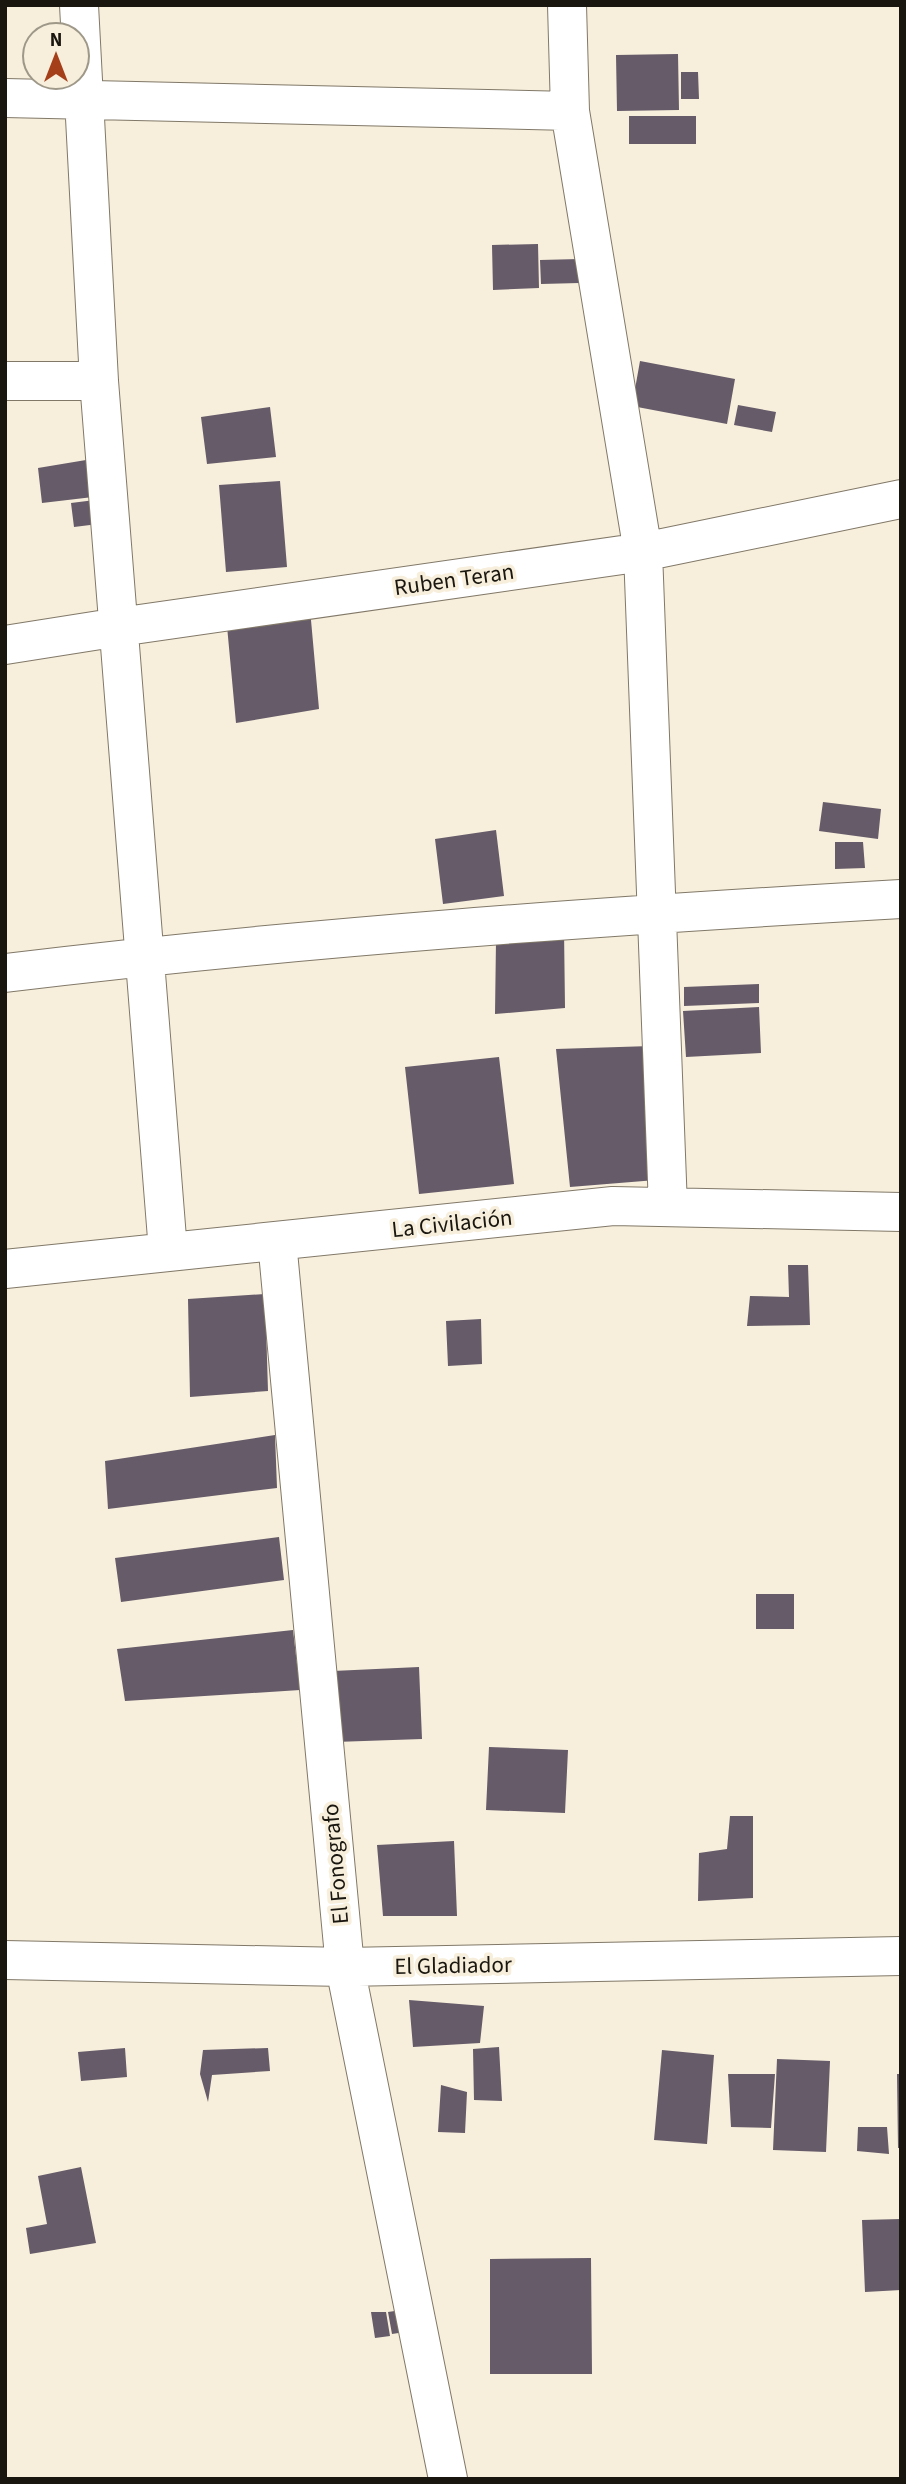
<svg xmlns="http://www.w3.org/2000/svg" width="906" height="2484" font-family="'Source Sans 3',sans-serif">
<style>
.building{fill:#655b69}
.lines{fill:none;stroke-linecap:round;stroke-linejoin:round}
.minor-casing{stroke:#817868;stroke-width:40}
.minor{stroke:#fff;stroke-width:38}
.labels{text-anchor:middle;stroke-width:7;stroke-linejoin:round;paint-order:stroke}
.street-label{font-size:23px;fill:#19160f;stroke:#f7eedb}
</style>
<rect width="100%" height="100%" fill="#f7eedb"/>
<path class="building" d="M678,54L679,110L617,111L616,55Z
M681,72H698L699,99H681Z
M629,116H696V144H629Z
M538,244L539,288L493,290L492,245Z
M579,259V283L541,284L540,260Z
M640,361L735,379L727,424L632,406Z
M738,405L776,412L772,432L734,425Z
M270,407L276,457L207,464L201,417Z
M86,460L93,497L42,503L38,468Z
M280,481L287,567L226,572L219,485Z
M95,500L98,524L74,527L71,503Z
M310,609L319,709L236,723L227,626Z
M823,802L881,809L878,839L819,831Z
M496,830L504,896L443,904L435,839Z
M835,842H863L865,868L835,869Z
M564,930L565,1008L495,1014L496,941Z
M759,984V1003L684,1006V987Z
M759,1007L761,1053L686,1057L683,1011Z
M651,1046L656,1180L570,1187L556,1049Z
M499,1057L514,1184L419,1194L405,1067Z
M788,1265H808L810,1325L747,1326L750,1296L789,1297Z
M265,1294L268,1391L190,1397L188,1299Z
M481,1319L482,1364L448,1366L446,1321Z
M275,1435L277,1488L108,1509L105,1461Z
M279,1537L284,1580L121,1602L115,1558Z
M756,1594H794V1629H756Z
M293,1630L300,1690L125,1701L117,1649Z
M419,1667L422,1739L335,1742L333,1671Z
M489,1747L568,1750L565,1813L486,1810Z
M730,1816H753V1898L698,1901L699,1853L727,1849Z
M454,1841L457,1916H383L377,1845Z
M409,2000L484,2006L480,2043L413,2047Z
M499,2047L502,2101L474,2100L473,2049Z
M125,2048L127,2077L81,2081L78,2052Z
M268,2048L270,2071L212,2075L208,2102L200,2074L203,2050Z
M662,2050L714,2055L707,2144L654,2140Z
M777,2059L830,2061L826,2152L773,2150Z
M728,2074H775L771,2128L731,2127Z
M897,2074H901V2148H898Z
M441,2085L467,2092L465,2133L438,2132Z
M858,2127H887L889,2154L857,2151Z
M81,2167L96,2243L30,2254L26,2228L47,2224L38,2176Z
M901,2219V2290L865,2292L862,2220Z
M591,2258L592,2374H490V2259Z
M402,2310L405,2332L392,2334L388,2312Z
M371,2312H386L390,2336L375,2338Z"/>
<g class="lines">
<g class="minor-casing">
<path id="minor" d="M79,5L99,381L168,1251
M567,5L570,111L643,552L668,1207
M5,98L570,111
M5,381H99
M5,645L119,627L643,552L901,499
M5,973C302,937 602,916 901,899
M277,1241L345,1967L448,2479
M5,1269L613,1206L901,1212
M5,1960L345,1967L901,1956"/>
</g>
<use href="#minor" class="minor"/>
</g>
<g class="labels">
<g class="street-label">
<text transform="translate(454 579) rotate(-8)" y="8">Ruben Teran</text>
<text transform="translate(452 1223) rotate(-6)" y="8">La Civilación</text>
<text transform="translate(335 1864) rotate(-95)" y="8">El Fonografo</text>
<text transform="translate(453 1965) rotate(-1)" y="8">El Gladiador</text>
</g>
</g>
<rect width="906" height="2484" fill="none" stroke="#19160f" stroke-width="14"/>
<g transform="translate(56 56)"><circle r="33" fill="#f7eedb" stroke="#9e9889" stroke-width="2"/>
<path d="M0-5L12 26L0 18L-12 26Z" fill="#a53f1a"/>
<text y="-10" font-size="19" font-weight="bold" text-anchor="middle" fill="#19160f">N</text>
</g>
</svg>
